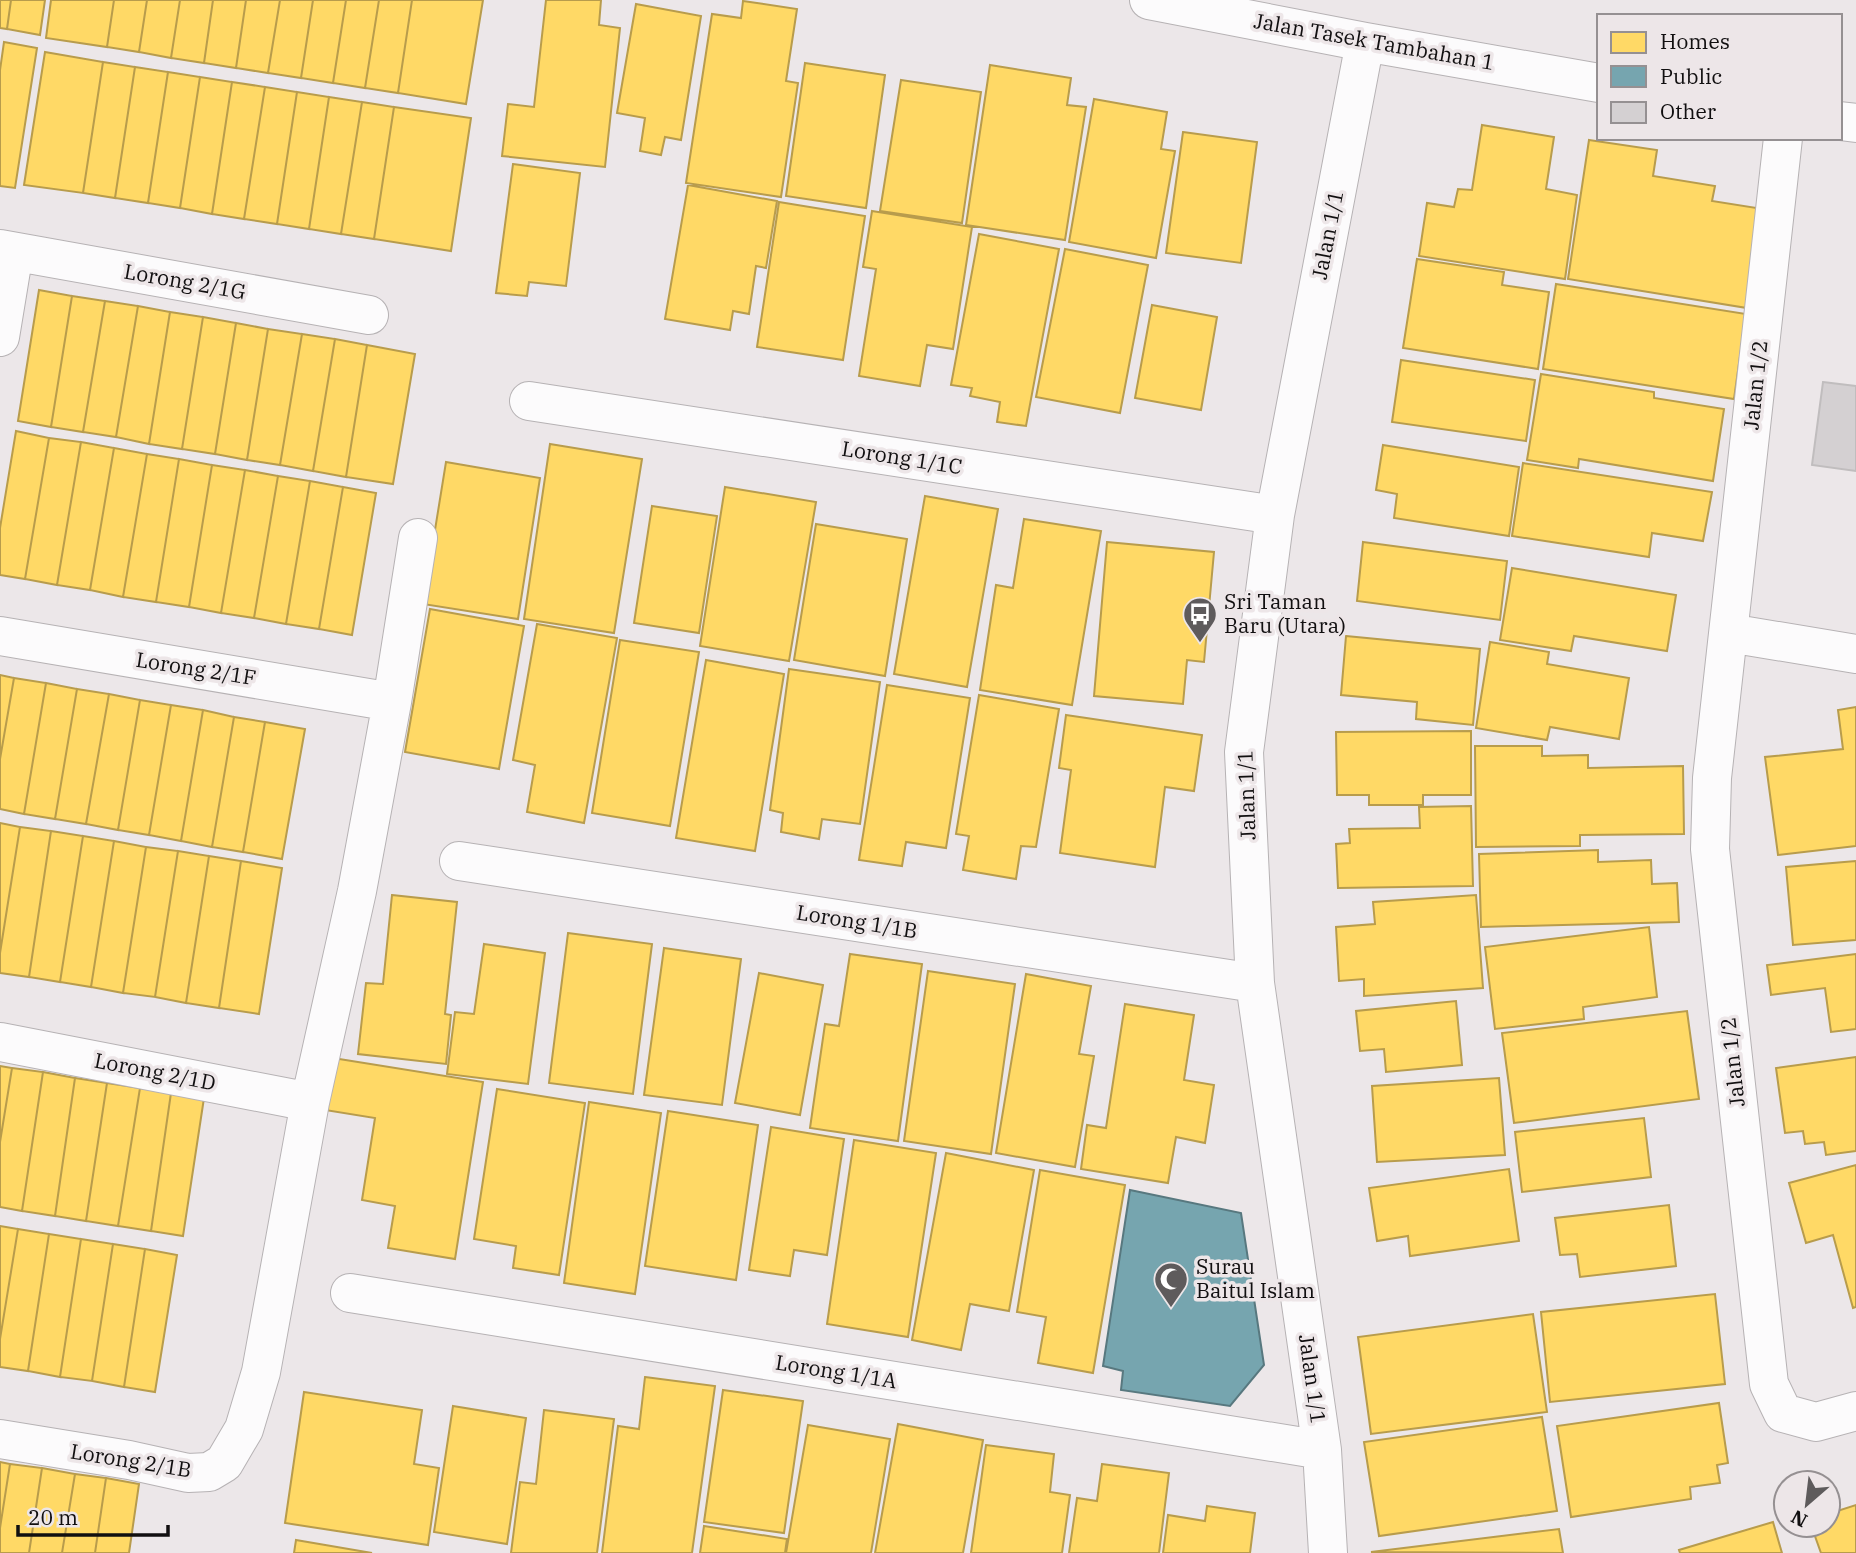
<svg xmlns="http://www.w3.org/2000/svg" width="1856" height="1553" font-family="'IBM Plex Serif',serif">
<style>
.homes{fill:#ffd966;stroke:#b89c4c;stroke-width:2}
.public{fill:#76a5af;stroke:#58787f;stroke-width:2}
.building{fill:#d4d0d2;stroke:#c0bdbe;stroke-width:2}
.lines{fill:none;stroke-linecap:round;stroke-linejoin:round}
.minor-casing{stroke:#b6b2b4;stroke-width:40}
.minor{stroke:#fcfbfc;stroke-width:38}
.labels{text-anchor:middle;stroke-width:7;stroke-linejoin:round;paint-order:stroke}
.street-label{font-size:21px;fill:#110f10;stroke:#ede6e8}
.poi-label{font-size:21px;fill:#110f10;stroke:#ede6e8;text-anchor:start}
</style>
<rect width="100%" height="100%" fill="#ece7e9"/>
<path class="homes" d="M0,0H11L7,29L0,28Z
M11,0H45L40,35L7,29Z
M51,0H114L107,47L46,38Z
M114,0H147L139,52L107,47Z
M147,0H180L171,58L139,52Z
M180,0H213L204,63L171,58Z
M213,0H246L236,68L204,63Z
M246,0H280L268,73L236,68Z
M280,0H313L301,78L268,73Z
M313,0H346L333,83L301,78Z
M346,0H379L365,88L333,83Z
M379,0H412L398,93L365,88Z
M412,0H483L466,104L398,93Z
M546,0H601L599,25L620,28L605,167L502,156L508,104L534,107Z
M743,1L797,9L786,81L798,83L781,197L686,183L712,14L741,18Z
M636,4L701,16L681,140L665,137L661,155L640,151L645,118L617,113Z
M4,42L37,48L15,188L0,186V70Z
M45,52L103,62L83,193L24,185Z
M103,62L135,67L115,198L83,193Z
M805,63L885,75L866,208L786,196Z
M990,65L1071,78L1067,105L1086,107L1065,240L966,225Z
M135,67L168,72L148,203L115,198Z
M168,72L200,77L180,208L148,203Z
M200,77L232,82L212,214L180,208Z
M901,80L981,92L962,223L880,211Z
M232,82L265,87L244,219L212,214Z
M265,87L297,92L277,224L244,219Z
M297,92L329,97L309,229L277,224Z
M329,97L362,102L341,234L309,229Z
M1094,99L1167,112L1161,149L1175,151L1156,258L1069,242Z
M362,102L394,107L374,239L341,234Z
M394,107L471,118L451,251L374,239Z
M1482,125L1554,137L1546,189L1577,195L1565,279L1419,256L1427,203L1454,207L1458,189L1472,190Z
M1183,132L1257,142L1241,263L1166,253Z
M1589,140L1657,150L1653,176L1715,186L1712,201L1763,209L1747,308L1568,279Z
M513,164L580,173L566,286L529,282L527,296L496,293Z
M688,185L777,201L766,268L756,266L749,314L733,311L730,330L665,319Z
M779,202L865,216L843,360L757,347Z
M872,211L972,227L953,349L927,345L920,386L859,376L876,269L863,267Z
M979,234L1059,249L1026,426L997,422L1000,402L970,396L972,388L951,385Z
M1065,249L1148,265L1120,413L1036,397Z
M1417,259L1504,272L1502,285L1549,292L1538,369L1403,348Z
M1556,284L1746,314L1734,399L1543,369Z
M39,290L72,296L51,427L18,421Z
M72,296L105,301L83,432L51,427Z
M105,301L138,306L116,437L83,432Z
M1152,305L1217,317L1201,410L1135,398Z
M138,306L170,312L149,444L116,437Z
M170,312L203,317L182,449L149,444Z
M203,317L236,323L215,454L182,449Z
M236,323L268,329L247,460L215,454Z
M268,329L302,334L280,465L247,460Z
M302,334L335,339L313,471L280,465Z
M335,339L367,345L346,477L313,471Z
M367,345L415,354L393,484L346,477Z
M1401,360L1535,380L1526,441L1392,422Z
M1541,374L1654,392V398L1724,409L1713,481L1579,459L1578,468L1527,460Z
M16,431L49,438L25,579L0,575V528Z
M49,438L81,442L57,585L25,579Z
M81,442L114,448L90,590L57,585Z
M550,444L642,459L614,633L524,619Z
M1383,445L1519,467L1509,536L1394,518L1397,494L1376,490Z
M114,448L147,454L123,597L90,590Z
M147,454L179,459L156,602L123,597Z
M179,459L212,465L189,607L156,602Z
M446,462L540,478L518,619L423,604Z
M1523,463L1712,492L1703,541L1652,533L1649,557L1512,536Z
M212,465L245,470L221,613L189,607Z
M245,470L278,476L254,618L221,613Z
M278,476L310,481L286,624L254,618Z
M310,481L343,487L319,629L286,624Z
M343,487L376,493L352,635L319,629Z
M725,487L816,502L789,661L700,646Z
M925,496L998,509L967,687L894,674Z
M652,506L717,516L699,633L634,623Z
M1024,519L1101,531L1072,705L980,690L996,585L1013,588Z
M816,524L907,539L885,676L794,660Z
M1107,542L1214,552L1204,662L1187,660L1183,704L1094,696Z
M1363,542L1507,561L1500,620L1357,601Z
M1512,568L1676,595L1667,651L1574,636L1571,651L1500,640Z
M430,609L524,626L499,769L405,752Z
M537,624L617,638L584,823L527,812L535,765L513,760Z
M1346,636L1480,649L1473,725L1416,719L1417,702L1341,695Z
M620,640L699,652L670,826L592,813Z
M1490,642L1549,652L1547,664L1629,678L1619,739L1550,727L1547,740L1476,728Z
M706,660L784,674L755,851L676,838Z
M789,669L880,682L860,824L822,819L819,839L781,832L783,813L770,810Z
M0,675L14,678L0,759Z
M14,678L46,683L24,814L0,809V759Z
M46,683L77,689L55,819L24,814Z
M887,685L970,698L946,848L906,842L902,866L859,860Z
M77,689L109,694L86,824L55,819Z
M109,694L140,700L118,830L86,824Z
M979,695L1059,709L1036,847L1021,846L1016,879L963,870L969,836L956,834Z
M140,700L171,705L149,835L118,830Z
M171,705L203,710L181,841L149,835Z
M1856,707V846L1778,855L1765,757L1843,749L1838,710Z
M203,710L234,717L212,847L181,841Z
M1066,715L1202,735L1194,791L1165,787L1155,867L1060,853L1071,770L1059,768Z
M234,717L265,722L243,852L212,847Z
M265,722L305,729L282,859L243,852Z
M1471,731V795H1423V805H1369V795H1337L1336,732Z
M1475,746H1542V756L1588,755V768L1683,766L1684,834L1580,835V846L1476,847Z
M1471,806L1473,886L1338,888L1336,844L1350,843L1349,829L1420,828L1419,807Z
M0,823L20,827L0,953Z
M20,827L51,831L29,977L0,973V953Z
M51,831L83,836L60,982L29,977Z
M83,836L114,841L91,987L60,982Z
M114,841L146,847L123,993L91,987Z
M146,847L178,851L155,997L123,993Z
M1598,850V862L1651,860L1652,884L1677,883L1679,922L1481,927L1479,854Z
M178,851L209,856L186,1003L155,997Z
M209,856L241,861L219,1008L186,1003Z
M241,861L282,868L259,1014L219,1008Z
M1856,861V940L1793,945L1786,867Z
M392,895L457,902L445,1014L451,1015L446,1064L358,1054L366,983L383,984Z
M1476,895L1483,988L1364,996V979L1339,981L1336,927L1375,924L1373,902Z
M1649,927L1657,997L1583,1007L1584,1019L1495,1029L1485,947Z
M568,933L652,944L633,1094L549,1083Z
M484,944L545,953L528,1084L447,1074L455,1012L474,1014Z
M664,948L741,959L722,1105L644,1095Z
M850,954L922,964L898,1141L810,1128L825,1024L839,1026Z
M1856,954V1029L1831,1032L1825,988L1771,995L1767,965Z
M928,971L1015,984L991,1154L904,1141Z
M759,973L823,985L800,1115L735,1103Z
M1026,974L1091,986L1079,1054L1094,1056L1075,1167L996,1153Z
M1456,1001L1462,1065L1386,1072L1384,1049L1360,1051L1356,1011Z
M1125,1004L1194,1015L1184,1080L1214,1085L1205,1143L1176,1137L1168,1183L1081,1169L1087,1125L1106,1128Z
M1687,1011L1699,1099L1514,1123L1502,1033Z
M1856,1057V1151L1826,1155L1824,1142L1805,1144L1803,1131L1785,1133L1776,1068Z
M333,1058L483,1082L455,1259L388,1248L395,1206L362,1200L375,1118L325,1110Z
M0,1066L12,1068L0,1142Z
M12,1068L43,1072L22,1211L0,1207V1142Z
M43,1072L75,1078L55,1216L22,1211Z
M75,1078L107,1083L86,1221L55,1216Z
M1499,1078L1505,1155L1377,1162L1372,1086Z
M107,1083L140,1088L118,1226L86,1221Z
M140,1088L171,1093L151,1231L118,1226Z
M497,1089L585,1103L559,1275L513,1268L516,1246L474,1239Z
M171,1093L204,1098L183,1236L151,1231Z
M589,1102L661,1113L635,1294L564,1283Z
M668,1111L758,1125L736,1280L645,1266Z
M1644,1118L1651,1177L1522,1192L1515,1132Z
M771,1127L844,1139L827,1255L794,1250L790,1276L749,1270Z
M854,1140L936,1153L908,1337L827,1324Z
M946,1153L1034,1170L1009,1311L970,1304L961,1350L912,1340Z
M1856,1165V1307L1853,1308L1833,1235L1806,1243L1789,1183Z
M1509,1169L1519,1241L1410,1256L1408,1236L1377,1241L1369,1188Z
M1040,1170L1125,1185L1093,1373L1038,1363L1046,1317L1017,1312Z
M1669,1205L1676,1266L1580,1277L1577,1254L1560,1255L1555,1218Z
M0,1226L18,1229L0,1339Z
M18,1229L49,1234L28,1371L0,1367V1339Z
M49,1234L81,1239L60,1377L28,1371Z
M81,1239L113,1244L92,1381L60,1377Z
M113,1244L145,1249L124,1387L92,1381Z
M145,1249L177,1255L155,1392L124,1387Z
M1715,1294L1725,1384L1550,1402L1541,1312Z
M1533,1314L1547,1412L1371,1434L1358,1337Z
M645,1377L715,1386L692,1553H602L618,1426L639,1429Z
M723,1390L803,1401L784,1533L704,1522Z
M304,1392L422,1410L414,1464L439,1468L428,1545L285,1523Z
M1719,1403L1728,1463L1717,1465L1720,1483L1690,1487L1691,1499L1571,1517L1557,1426Z
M453,1406L526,1418L507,1544L434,1532Z
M544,1410L614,1419L597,1553H511L520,1482L536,1484Z
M1542,1417L1557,1511L1379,1536L1364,1442Z
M898,1424L983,1440L963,1553H875Z
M808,1425L890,1439L871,1553H786Z
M986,1445L1054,1454L1050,1492L1070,1495L1062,1553H971Z
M0,1462L10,1464L0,1528Z
M10,1464L42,1468L29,1553H0V1528Z
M1102,1464L1169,1473L1159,1553H1069L1077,1498L1097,1501Z
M42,1468L75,1474L62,1553H29Z
M75,1474L106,1478L95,1553H62Z
M106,1478L139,1484L129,1553H95Z
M1856,1505V1553H1821L1811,1525H1828V1514Z
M1207,1506L1255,1513L1250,1553H1163L1168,1515L1205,1521Z
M1773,1522L1782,1553H1680L1679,1550Z
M704,1526L787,1539L785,1553H700Z
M1559,1529L1563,1553L1371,1552Z
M296,1540L372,1553H294Z"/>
<path class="public" d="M1130,1190L1241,1213L1264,1365L1230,1406L1121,1390L1123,1371L1103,1366Z"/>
<path class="building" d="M1823,382L1856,386V471L1812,465Z"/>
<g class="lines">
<g class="minor-casing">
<path id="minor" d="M1149,0L1365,42L1599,83
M1840,121L1856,123
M1783,138L1712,778L1710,849L1769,1384L1783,1413L1816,1422L1856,1411
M0,249L369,315
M0,337L14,252
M529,401L1275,515
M1729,633L1856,654
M0,636L392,702
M459,861L1255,983
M0,1042L310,1102
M350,1293L1322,1450
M0,1439L129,1460L188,1473L209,1472L224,1463L244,1429L261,1372L310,1102L357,891L392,702L418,538
M1328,1553L1322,1450L1255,983L1244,752L1275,515L1365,42"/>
</g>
<use href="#minor" class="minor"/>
</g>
<defs>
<g id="bus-pin" transform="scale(1.75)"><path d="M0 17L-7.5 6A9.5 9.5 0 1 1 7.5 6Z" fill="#5e5b5c" stroke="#ede6e8"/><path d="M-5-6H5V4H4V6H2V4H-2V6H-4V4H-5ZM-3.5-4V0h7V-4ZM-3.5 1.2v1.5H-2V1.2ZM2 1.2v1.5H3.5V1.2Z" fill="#fff"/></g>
<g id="mosque-pin" transform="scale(1.75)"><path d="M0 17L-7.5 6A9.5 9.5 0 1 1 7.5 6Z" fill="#5e5b5c" stroke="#ede6e8"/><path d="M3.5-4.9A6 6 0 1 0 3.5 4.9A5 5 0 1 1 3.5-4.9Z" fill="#fff"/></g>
</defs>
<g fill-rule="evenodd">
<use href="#bus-pin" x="1200" y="614"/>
<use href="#mosque-pin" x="1171" y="1279"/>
</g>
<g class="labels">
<g class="street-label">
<text transform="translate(1374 42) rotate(10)" y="7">Jalan Tasek Tambahan 1</text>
<text transform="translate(1328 235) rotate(-79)" y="7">Jalan 1/1</text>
<text transform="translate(185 282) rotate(10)" y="7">Lorong 2/1G</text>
<text transform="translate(1756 385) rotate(-84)" y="7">Jalan 1/2</text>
<text transform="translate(902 458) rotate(9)" y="7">Lorong 1/1C</text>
<text transform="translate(196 669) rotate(9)" y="7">Lorong 2/1F</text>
<text transform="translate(1247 795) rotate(-92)" y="7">Jalan 1/1</text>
<text transform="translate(857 922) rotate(9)" y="7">Lorong 1/1B</text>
<text transform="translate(1733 1062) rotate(-96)" y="7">Jalan 1/2</text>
<text transform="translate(155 1072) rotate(11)" y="7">Lorong 2/1D</text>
<text transform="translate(836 1372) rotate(9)" y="7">Lorong 1/1A</text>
<text transform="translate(1312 1379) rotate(82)" y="7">Jalan 1/1</text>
<text transform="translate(131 1461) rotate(9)" y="7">Lorong 2/1B</text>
</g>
<g class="poi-label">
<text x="1224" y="609">Sri Taman<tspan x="1224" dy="24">Baru (Utara)</tspan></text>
<text x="1196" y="1274">Surau<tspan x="1196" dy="24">Baitul Islam</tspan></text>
</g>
</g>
<rect x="1597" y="14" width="245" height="126" fill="#ede6e8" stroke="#959092" stroke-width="2"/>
<rect x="1611" y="32" width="35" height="21" fill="#ffd966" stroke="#959092" stroke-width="2"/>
<text x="1660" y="49" font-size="21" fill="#110f10">Homes</text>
<rect x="1611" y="66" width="35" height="21" fill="#76a5af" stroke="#959092" stroke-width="2"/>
<text x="1660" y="84" font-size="21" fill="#110f10">Public</text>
<rect x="1611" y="102" width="35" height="21" fill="#d4d0d2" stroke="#959092" stroke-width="2"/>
<text x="1660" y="119" font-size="21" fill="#110f10">Other</text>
<g transform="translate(1807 1504) rotate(208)"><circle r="33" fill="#ede6e8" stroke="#959092" stroke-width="2"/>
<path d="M0-5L12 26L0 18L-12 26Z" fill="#5e5b5c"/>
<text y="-10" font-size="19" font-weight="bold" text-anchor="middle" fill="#110f10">N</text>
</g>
<path d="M18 1525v10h150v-10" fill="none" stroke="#110f10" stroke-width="3.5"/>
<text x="28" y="1525" font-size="21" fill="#110f10" stroke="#ede6e8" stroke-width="5" paint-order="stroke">20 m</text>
</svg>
